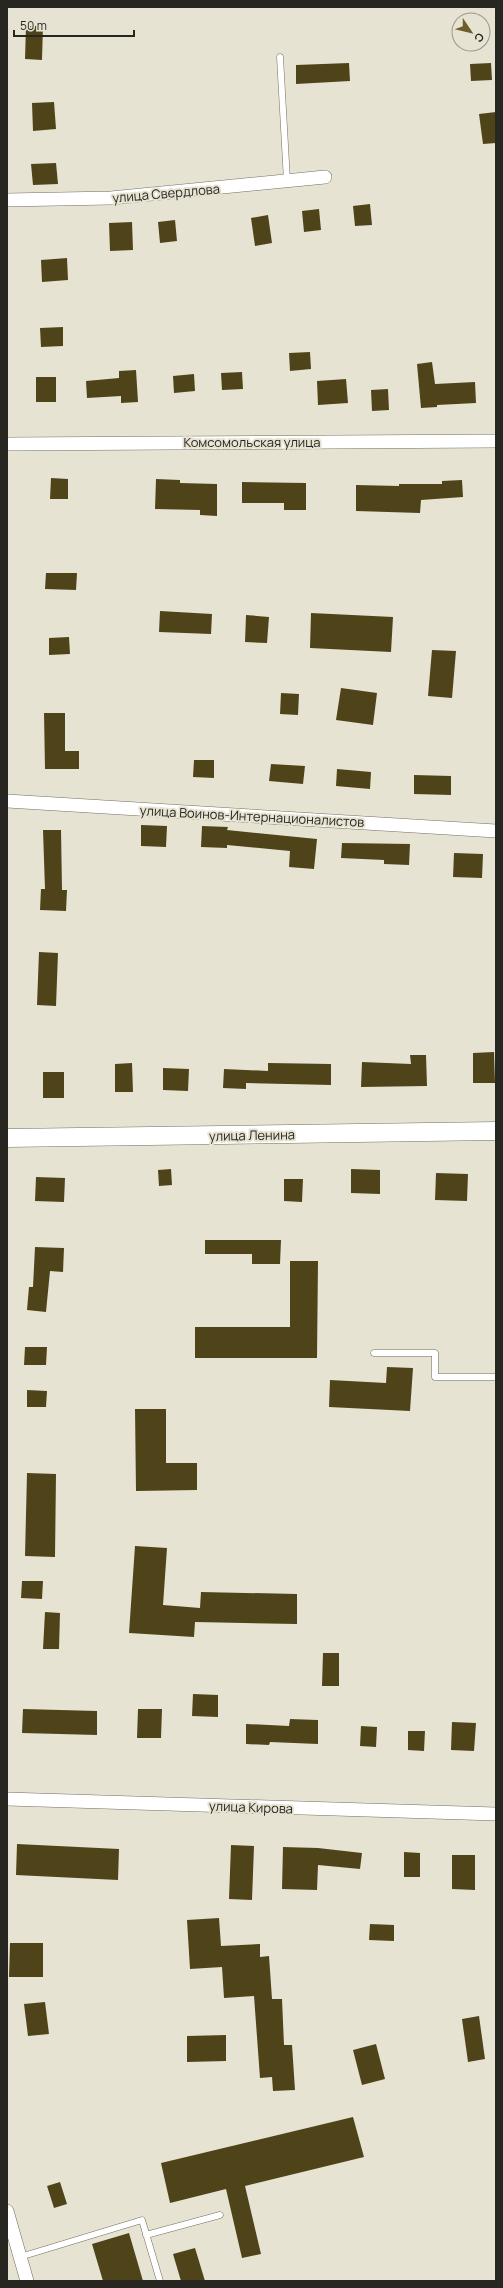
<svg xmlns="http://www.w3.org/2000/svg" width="503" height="2288" font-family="Manrope,sans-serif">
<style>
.building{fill:#4f4419}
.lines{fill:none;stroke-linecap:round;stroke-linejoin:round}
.lane-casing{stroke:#747061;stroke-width:7}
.street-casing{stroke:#747061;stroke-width:14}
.secondary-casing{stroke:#747061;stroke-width:19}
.lane{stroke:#fff;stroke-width:6}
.street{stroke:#fff;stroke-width:13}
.secondary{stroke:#fff;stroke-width:18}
.labels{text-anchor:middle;stroke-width:4;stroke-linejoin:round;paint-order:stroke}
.street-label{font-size:13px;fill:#272620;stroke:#e7e3d2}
</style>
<rect width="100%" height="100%" fill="#e7e3d2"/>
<path class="building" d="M26,26H43L42,60L25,59Z
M349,63L350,81L296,84V65Z
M491,63L492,80L471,81L470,64Z
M54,102L56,129L33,131L32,103Z
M496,112V143L483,144L479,114Z
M56,163L58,184L33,185L31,164Z
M370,204L372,225L355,226L353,206Z
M319,209L321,230L304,232L302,211Z
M268,215L272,243L255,246L251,218Z
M175,220L177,241L160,243L158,222Z
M132,222L133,250L110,251L109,223Z
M67,258L68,280L42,282L41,260Z
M63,327V346L41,347L40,328Z
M310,352L311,369L290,371L289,353Z
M432,362L435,384L475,382L476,403L437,405V407L421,408L417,364Z
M136,370L138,402L121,403V396L87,398L86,381L119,378V371Z
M242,372L243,389L222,390L221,373Z
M194,374L195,391L174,393L173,376Z
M36,377H56V402H36Z
M346,379L348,403L318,405L317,381Z
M388,389L389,410L372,411L371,390Z
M51,478L68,479V499H50Z
M156,479L180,480V483L217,484V516L200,515V510L155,509Z
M462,480L463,497L421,500L420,513L356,511V485L399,486V484H442V481Z
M242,482L306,483V510H284V503H242Z
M46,573H77L76,590L45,589Z
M160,611L212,614L211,634L159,632Z
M311,613L393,617L391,652L310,648Z
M246,615L269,617L267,643L245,642Z
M69,637L70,654L49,655V638Z
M432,650L456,651L452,698L428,696Z
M341,688L377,693L373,725L336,720Z
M281,693L299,694L298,715L280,714Z
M44,713H65V751H79V769H45Z
M194,760H214V778L193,777Z
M271,764L305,766L303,784L269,781Z
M337,769L371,772L370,789L336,786Z
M414,775L451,776V795L414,794Z
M141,825L167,826L166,847L141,846Z
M202,826L228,827L227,830L317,839L314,869L289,867L290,851L227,845V848L201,847Z
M43,830H61L62,890H67L66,911L40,910L41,889H45Z
M342,843L410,844L409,865L384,864V860L341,858Z
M454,853L483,854L482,878L453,877Z
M39,952L58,953L56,1006L37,1005Z
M494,1052L495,1083H473V1053Z
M410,1055H426L427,1086L361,1087L362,1062L411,1064Z
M132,1063L133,1092H115V1064Z
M268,1063L331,1064V1085L246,1083V1089L223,1088L224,1069L268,1071Z
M163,1068L189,1069L188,1091L163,1090Z
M43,1072H64V1098H43Z
M171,1169L172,1185L159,1186L158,1170Z
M351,1169L380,1170V1194L351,1193Z
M436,1173L468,1174L467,1201L435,1200Z
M36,1177L65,1178L64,1202L35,1201Z
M284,1179H303L302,1202L284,1201Z
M205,1240H281L280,1264H252V1254H205Z
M35,1247L64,1248L63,1272L50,1271L46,1312L27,1310L29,1287H33Z
M290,1261H318L317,1358H195V1327H290Z
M25,1347H47L46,1365H24Z
M387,1367L413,1368L410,1411L329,1407L330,1380L386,1383Z
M27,1390L47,1391L46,1407H27Z
M135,1409H166V1463H197V1490L136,1491Z
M27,1473L56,1474L55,1557L25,1556Z
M135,1546L167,1548L163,1605L200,1608L201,1592L297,1594V1624L195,1622L194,1637L129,1633Z
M22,1581H43L42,1599L21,1598Z
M45,1612L60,1613L59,1649H43Z
M323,1653H339V1686H322Z
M193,1694L218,1695V1717L192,1716Z
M23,1709L97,1711V1735L22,1733Z
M138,1709H162L161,1738H137Z
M290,1719L318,1720V1744L270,1742L269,1745L246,1744V1724L289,1726Z
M452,1722L476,1723L474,1751L451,1750Z
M361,1726L377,1727L376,1747L360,1746Z
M408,1731H425L424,1751L408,1750Z
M17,1844L119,1849L118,1880L16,1875Z
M231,1845L254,1846L252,1900L229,1899Z
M283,1847L318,1848L362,1853L360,1869L318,1865L317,1890L282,1889Z
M404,1852L420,1853V1877H404Z
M452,1855H475V1890L452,1889Z
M219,1918L221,1946L260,1944V1957L269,1956L272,1999H282L284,2045H292L295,2090L273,2091L272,2077L260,2078L254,1996L224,1998L222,1967L190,1969L187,1920Z
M370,1924L394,1925V1941L369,1940Z
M10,1943H43V1977H9Z
M45,2002L49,2034L28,2036L24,2004Z
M479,2016L485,2059L468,2062L462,2019Z
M226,2035V2061L187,2062V2036Z
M376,2044L385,2079L362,2085L353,2050Z
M353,2117L364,2157L245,2186L261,2254L242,2258L226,2189L170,2203L161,2163Z
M60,2182L67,2204L54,2208L47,2186Z
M129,2233L143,2281H103L92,2244Z
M195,2248L205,2281H181L173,2254Z"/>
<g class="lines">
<g class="lane-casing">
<path id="lane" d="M280,57L287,181
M374,1353H435V1377H496
M146,2235L220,2215
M20,2257L142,2220L160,2281"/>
</g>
<g class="street-casing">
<path id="street" d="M7,200L111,198L325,177
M7,444L496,441
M7,801L496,831
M7,1799L496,1814
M7,2211L27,2281"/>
</g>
<g class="secondary-casing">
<path id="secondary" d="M7,1138L496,1131"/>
</g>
<use href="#lane" class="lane"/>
<use href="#street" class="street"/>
<use href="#secondary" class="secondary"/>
</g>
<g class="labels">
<g class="street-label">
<text transform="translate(166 193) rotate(-5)" y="5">улица Свердлова</text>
<text x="252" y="447">Комсомольская улица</text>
<text transform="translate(252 816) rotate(3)" y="5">улица Воинов-Интернационалистов</text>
<text transform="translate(252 1135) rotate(-1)" y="5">улица Ленина</text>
<text transform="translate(251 1807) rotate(2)" y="5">улица Кирова</text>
</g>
</g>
<rect width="503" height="2288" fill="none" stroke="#272620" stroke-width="16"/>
<g transform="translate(471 32) rotate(125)"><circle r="19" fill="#e7e3d2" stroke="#9a978b"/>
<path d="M0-3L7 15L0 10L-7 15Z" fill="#6b5e2b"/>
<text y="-6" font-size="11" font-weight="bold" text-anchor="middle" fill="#272620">С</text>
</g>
<path d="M14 30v6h120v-6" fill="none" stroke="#272620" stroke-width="2"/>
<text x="20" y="30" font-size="12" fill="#272620" stroke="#e7e3d2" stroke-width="3" paint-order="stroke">50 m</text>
</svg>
